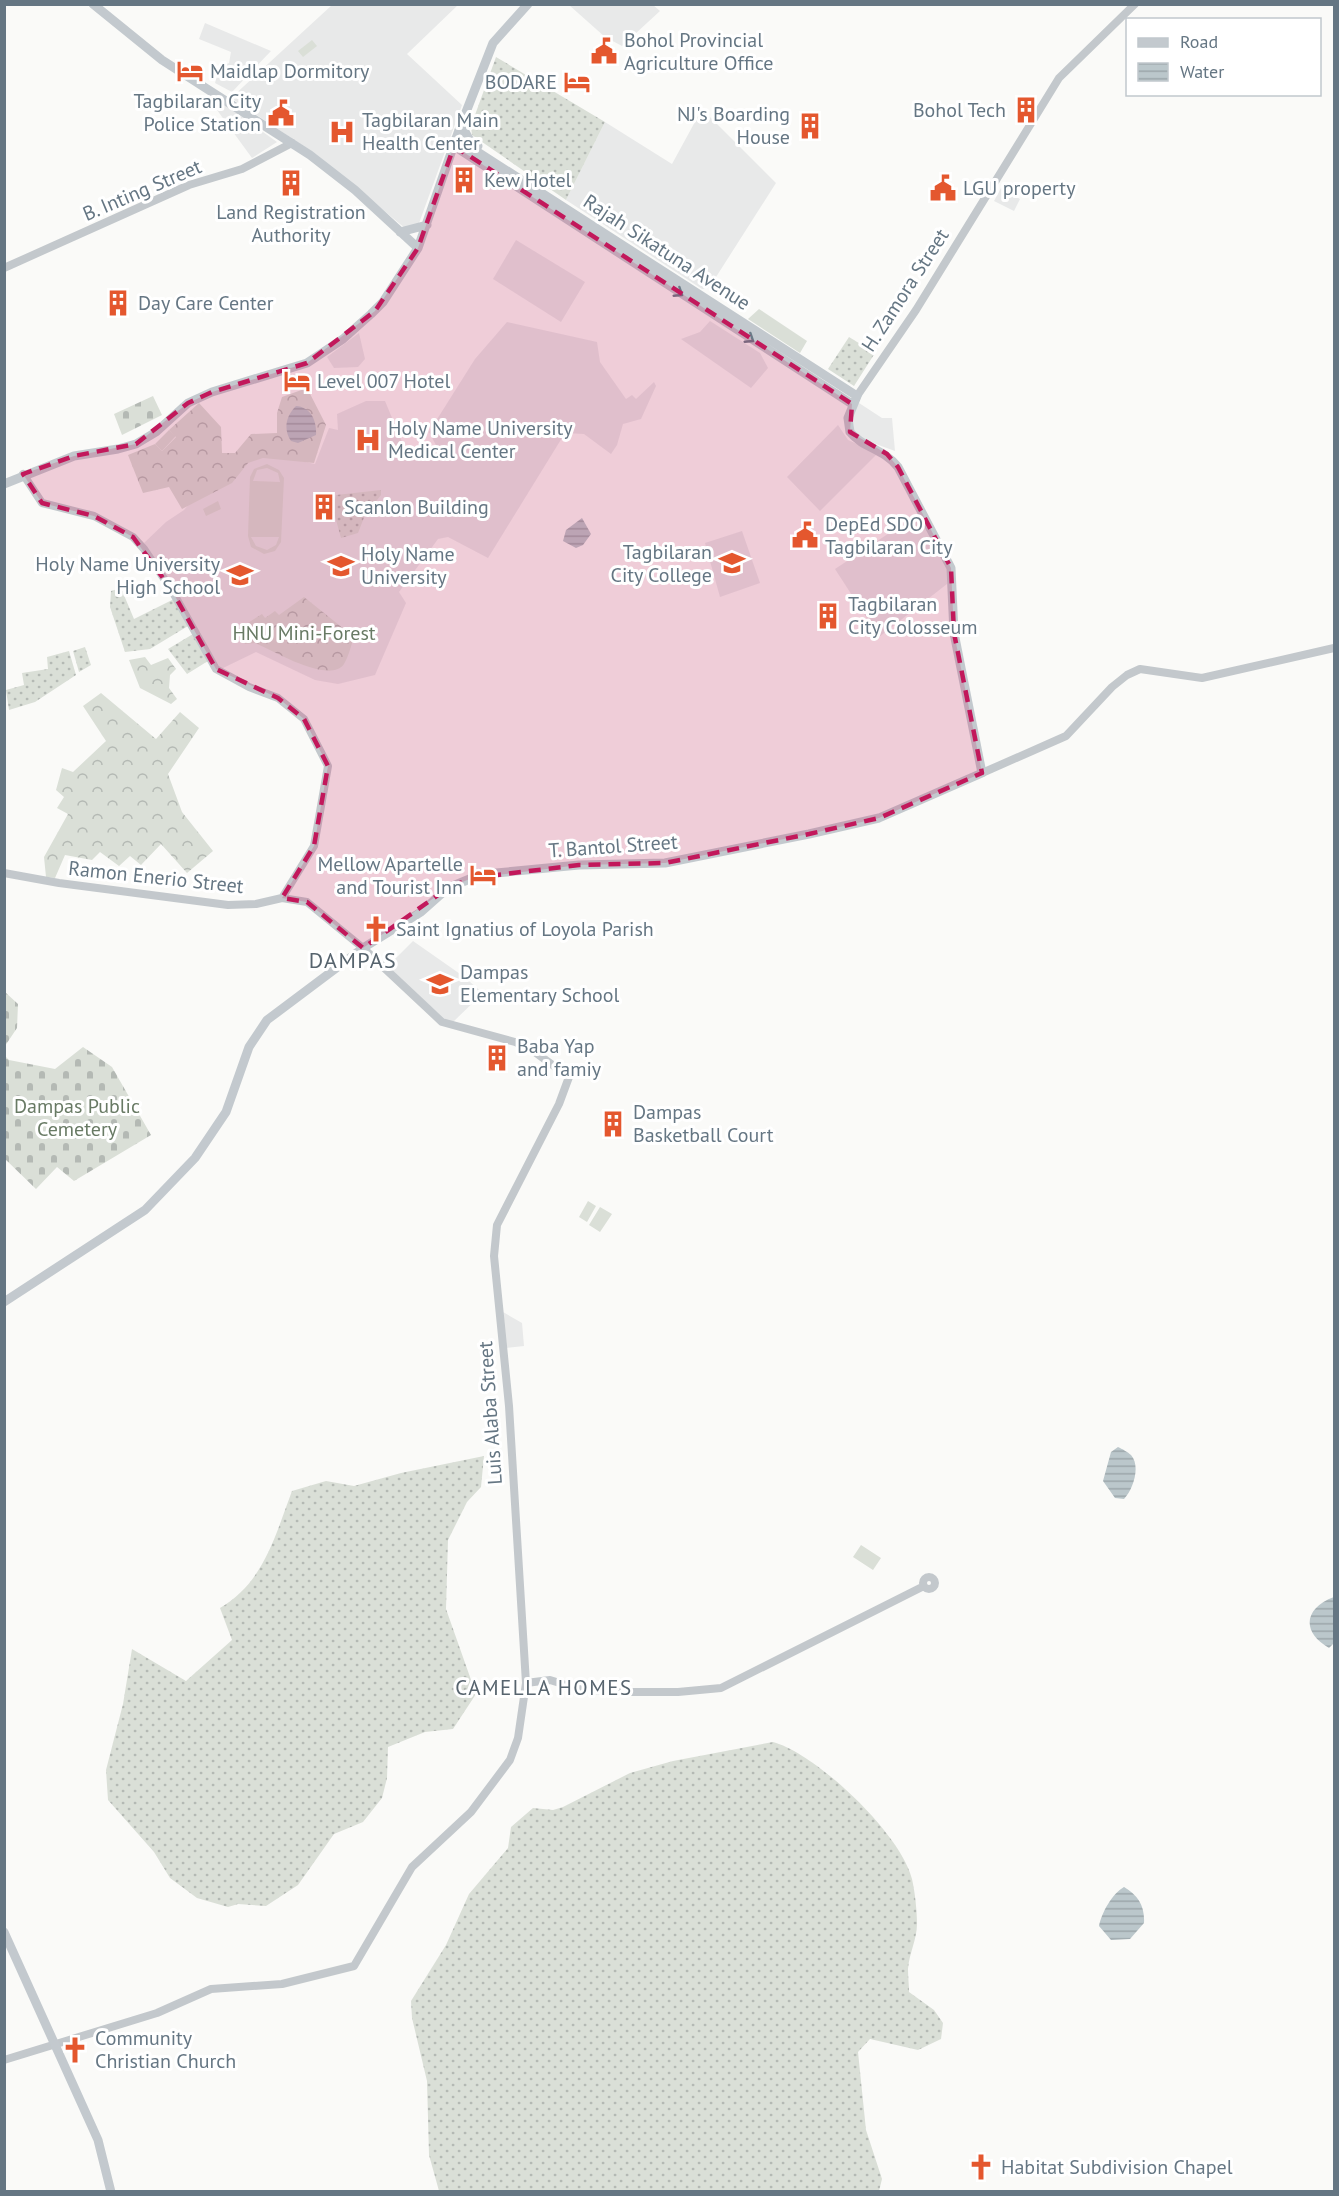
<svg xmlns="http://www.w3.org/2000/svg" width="1339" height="2196" font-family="'PT Sans',sans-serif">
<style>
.built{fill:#e8e9e9}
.grass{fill:url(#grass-dots)}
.forest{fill:url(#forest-crowns)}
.cemetery{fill:url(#cemetery-stones)}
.garden{fill:#dadfd7;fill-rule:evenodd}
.water{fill:url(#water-rules)}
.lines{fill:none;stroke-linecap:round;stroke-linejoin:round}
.minor{stroke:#c3c8cc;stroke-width:8}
.major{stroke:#c3c9ce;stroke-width:9}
.oneway{stroke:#6a7a87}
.marked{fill:#c2185b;fill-opacity:0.2;stroke:#c2185b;stroke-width:4.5;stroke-dasharray:12 8;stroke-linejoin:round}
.labels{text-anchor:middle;stroke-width:6;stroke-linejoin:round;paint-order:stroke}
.poi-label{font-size:20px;fill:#657683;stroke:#fff;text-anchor:start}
.street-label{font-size:20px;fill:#657683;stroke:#fff}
.park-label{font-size:20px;fill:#687a64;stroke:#fff}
.neighbourhood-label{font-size:21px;letter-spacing:1.5px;fill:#57646e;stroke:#fff}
.quarter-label{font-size:22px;letter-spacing:1.5px;fill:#57646e;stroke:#fff}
</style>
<defs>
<pattern id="grass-dots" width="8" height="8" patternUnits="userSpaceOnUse" patternTransform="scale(1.5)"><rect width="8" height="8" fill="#dadfd7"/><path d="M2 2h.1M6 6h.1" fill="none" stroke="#b4b9b4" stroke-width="1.8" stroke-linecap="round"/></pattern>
<pattern id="forest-crowns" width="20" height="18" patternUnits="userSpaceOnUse" patternTransform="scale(1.5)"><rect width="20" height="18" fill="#dadfd7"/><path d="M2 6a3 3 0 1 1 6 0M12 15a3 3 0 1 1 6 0" fill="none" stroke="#b4b9b4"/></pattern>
<pattern id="cemetery-stones" width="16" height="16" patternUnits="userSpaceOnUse" patternTransform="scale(1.5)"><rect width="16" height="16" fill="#dadfd7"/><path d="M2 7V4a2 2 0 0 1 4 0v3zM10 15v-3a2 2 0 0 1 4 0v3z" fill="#b4b9b4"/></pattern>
<pattern id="water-rules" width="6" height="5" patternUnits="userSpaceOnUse" patternTransform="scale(1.5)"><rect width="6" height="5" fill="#bbc7cb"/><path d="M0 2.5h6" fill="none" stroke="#9ca6aa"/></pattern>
</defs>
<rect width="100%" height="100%" fill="#fafaf8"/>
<path class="built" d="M332,5H458L407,54L462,105L418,226L406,229L317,155L231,98Z
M569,5H653L660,11L622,46L605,37Z
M205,23L271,51L232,92L215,83L219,68L229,63L231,52L199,39Z
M224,104L277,142L252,158L217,110Z
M702,109L776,183L709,288L702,289L566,200L605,122L672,164Z
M1001,188L1020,199L1014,211L994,201Z
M516,240L585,282L561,322L493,279Z
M710,321L760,353L768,368L751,388L681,339L700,332Z
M507,322L597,342L600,362L626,399L632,395L636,399L654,382L656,386L641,419L623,424L617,445L611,454L584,434L565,433L488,558L448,537L438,539L399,592L406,603L375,675L338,684L315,680L256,652L221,669L144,543L166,522L184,510L210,481L262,453L315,464L329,428L338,430L337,414L366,401H385L407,454L438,449L429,432L475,359Z
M359,333L365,359L358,367L334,368L327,357Z
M859,403L882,418H892L895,451L862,439L854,430L852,414Z
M838,425L848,440L878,453L820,511L787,477Z
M918,514L947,568V584L879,637L835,569Z
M742,531L760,583L720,597L705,543Z
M413,941L463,976L483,993L453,1022L446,1020L387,967Z
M503,1312L522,1323L524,1346L506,1348Z"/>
<path class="grass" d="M496,57L605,122L566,200L472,135L471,126Z
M849,337L875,353L854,386L828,369Z
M381,490V495L365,515L358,533L341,538L333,509L336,495Z
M121,588L134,619L174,599L188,626L150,649L125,652L110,607L111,591Z
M193,634L208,661L187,674L168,649Z
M85,647L91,665L79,672L73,651Z
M69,651L76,675L35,702L9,710L6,690L24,685L22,673L48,669L47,657Z
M484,1456L481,1487L467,1502L448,1540L446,1609L476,1694L453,1729L425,1732L388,1747L387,1778L382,1798L363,1822L334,1834L298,1885L266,1906L238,1904L228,1907L197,1898L170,1878L154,1852L108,1800L106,1770L123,1704L132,1649L186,1681L232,1640L220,1608C264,1582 275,1536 292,1491L326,1481L354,1486L401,1473Z
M773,1742C817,1754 901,1834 912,1879C915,1892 917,1911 917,1924C917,1939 909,1954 908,1969C908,1977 909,1985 909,1992L934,2010L943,2023L941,2039L918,2050L870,2039L858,2052L866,2130L882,2179L879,2191H439L429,2155L427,2081L412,2018L411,2001L446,1945L469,1894L508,1848L511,1827L533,1808L553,1810L563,1807L630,1773L673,1761Z"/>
<path class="forest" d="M307,388L326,425L314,463L263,458L248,463L232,483L182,509L169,487L143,493L128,455L155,444L162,451L176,437L169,430L199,403L221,427L222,453H235L251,434L277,433V413L282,397Z
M304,597L354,637C351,645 349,656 344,664C330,685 272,650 255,643L245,644L237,630L262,614L265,618L275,611L279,615Z
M145,657L151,665L168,658L176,669L170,675L169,688L177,699L171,704L140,688L129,660Z
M101,693L156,739L180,712L199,728L168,774L182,812L213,851L187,873L161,844L141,865L130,856L119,866L100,852L92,860L65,855L55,878L46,877L44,857L68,814L57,808L64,797L56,790L62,768L73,772L106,741L83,706Z"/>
<path class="cemetery" d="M153,396L162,415L122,435L114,414Z
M5,992L18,1004L17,1028L5,1046Z
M83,1047L112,1067L151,1135L74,1181L57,1167L36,1189L5,1159V1056L9,1060L55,1069Z"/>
<path class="garden" d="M312,40L317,46L303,57L298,51Z
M759,309L807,341L800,353L748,319Z
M169,430L176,436L162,451L155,444Z
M267,464L279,470L284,478L281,542L275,551L264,554L251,547L248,536L250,477L254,469ZM267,468L278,473L280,482L253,481L257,470ZM279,537L276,545L267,550L256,546L251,537Z
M218,501L221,509L206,516L203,509Z
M588,1201L596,1206L587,1222L579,1217Z
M600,1207L612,1214L600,1232L589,1225Z
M861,1545L881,1558L873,1570L853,1557Z"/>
<path class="water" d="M296,406C311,407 317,421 316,435L298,443L291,441C283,429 286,416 296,406Z
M582,518L591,534L583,545L576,548L563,541L566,530Z
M1118,1447C1122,1449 1128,1452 1131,1455C1141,1466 1133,1490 1124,1499L1115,1498L1103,1481L1111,1452Z
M1334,1597V1643L1329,1648C1301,1632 1304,1608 1334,1597Z
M1124,1887C1138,1895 1145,1906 1144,1923L1130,1939L1111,1940L1099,1926C1102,1912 1112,1894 1124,1887Z"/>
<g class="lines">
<path class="minor" d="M4,268L189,185L242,169L292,143
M857,396L916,310L1059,78L1135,4
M23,474L42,503L94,516L133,537L144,549L171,589L216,669L249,687L278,698L304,719L328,766L314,846L282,898
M982,773L1066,736L1112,687L1127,675L1140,669L1202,678L1334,648
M4,873L59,883L228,905L256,904L282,898L307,902L363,948L442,1022L515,1042L532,1050L569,1077L559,1104L497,1225L494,1256L509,1406L526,1683L518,1738L510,1760L471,1812L412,1867L354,1966L282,1984L211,1989L157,2013L4,2060
M923 1583a6 6 0 1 1 12 0a6 6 0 1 1-12 0Z
M526,1683L550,1680L579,1689L619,1692H678L721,1688L924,1586"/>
<path class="major" d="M93,4L162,60L310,155L355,190L418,248
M461,124L469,139L478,146
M454,146L852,404
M400,232L427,225
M4,484L74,456L118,449L136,444L156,432L188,403L212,392L307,363L343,339L371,314L383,302L418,248L459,130L493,43L528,4
M4,1302L145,1210L195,1158L226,1112L249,1047L267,1020L363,948L421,912L448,888L472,878L496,873L579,865L665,863L809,834L879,818L982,773L954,633L951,568L898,467C883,448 864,449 850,432L848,418L857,396L456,138
M4,1932L98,2140L111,2192"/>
</g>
<defs><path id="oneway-chevron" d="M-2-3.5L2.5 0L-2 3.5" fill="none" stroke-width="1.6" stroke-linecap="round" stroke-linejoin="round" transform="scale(1.5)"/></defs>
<g class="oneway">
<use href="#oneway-chevron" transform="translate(679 293) rotate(33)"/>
<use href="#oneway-chevron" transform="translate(750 339) rotate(33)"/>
</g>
<path class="marked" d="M454,146L852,404L850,432L887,454L898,467L951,568L954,633L982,773L879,818L809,834L665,863L579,865L472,878L448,888L363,948L307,902L282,898L314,846L328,766L304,719L278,698L216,669L171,589L133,537L94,516L42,503L23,474L74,456L136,444L188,403L212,392L307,363L375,311L418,248Z"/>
<defs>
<g id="civic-bare" transform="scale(2.07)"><path d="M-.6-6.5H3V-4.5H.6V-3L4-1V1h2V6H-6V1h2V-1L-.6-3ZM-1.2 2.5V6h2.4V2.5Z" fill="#e4572e" stroke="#fff" stroke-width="2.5" paint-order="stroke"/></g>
<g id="hotel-bare" transform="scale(2.07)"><path d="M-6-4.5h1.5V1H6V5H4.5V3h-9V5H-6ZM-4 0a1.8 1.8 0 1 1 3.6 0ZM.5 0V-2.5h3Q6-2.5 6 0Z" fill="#e4572e" stroke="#fff" stroke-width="2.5" paint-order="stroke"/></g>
<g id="building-bare" transform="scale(2.07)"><path d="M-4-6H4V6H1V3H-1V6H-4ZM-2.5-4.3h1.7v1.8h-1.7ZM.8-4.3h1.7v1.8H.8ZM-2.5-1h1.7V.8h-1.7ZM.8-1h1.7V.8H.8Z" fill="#e4572e" stroke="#fff" stroke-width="2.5" paint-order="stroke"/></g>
<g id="hospital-bare" transform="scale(2.07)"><path d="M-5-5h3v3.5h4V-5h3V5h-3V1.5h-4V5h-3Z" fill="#e4572e" stroke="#fff" stroke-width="2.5" paint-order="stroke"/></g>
<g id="school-bare" transform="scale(2.07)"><path d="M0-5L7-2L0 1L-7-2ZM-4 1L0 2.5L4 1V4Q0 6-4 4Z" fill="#e4572e" stroke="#fff" stroke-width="2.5" paint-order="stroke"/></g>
<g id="university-bare" transform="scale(2.07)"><path d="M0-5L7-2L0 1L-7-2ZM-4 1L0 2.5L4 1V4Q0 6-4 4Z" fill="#e4572e" stroke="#fff" stroke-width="2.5" paint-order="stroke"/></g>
<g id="church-bare" transform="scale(2.07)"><path d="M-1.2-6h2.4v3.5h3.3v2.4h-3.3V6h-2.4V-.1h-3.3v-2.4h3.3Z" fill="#e4572e" stroke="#fff" stroke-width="2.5" paint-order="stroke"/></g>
</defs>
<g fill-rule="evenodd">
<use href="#civic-bare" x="604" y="51"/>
<use href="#hotel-bare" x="190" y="71"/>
<use href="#hotel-bare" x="577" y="82"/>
<use href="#building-bare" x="1026" y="110"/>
<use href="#civic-bare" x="281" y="113"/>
<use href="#building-bare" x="810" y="126"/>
<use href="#hospital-bare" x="342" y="132"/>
<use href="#building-bare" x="464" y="180"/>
<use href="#building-bare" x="291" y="183"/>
<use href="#civic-bare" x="943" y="188"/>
<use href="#building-bare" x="118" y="303"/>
<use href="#hotel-bare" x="297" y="381"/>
<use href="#hospital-bare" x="368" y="440"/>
<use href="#building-bare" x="324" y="507"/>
<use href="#civic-bare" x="805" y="535"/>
<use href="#school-bare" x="732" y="563"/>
<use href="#university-bare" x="341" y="566"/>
<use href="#school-bare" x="240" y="575"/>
<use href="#building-bare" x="828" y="616"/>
<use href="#hotel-bare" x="483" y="875"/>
<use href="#church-bare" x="376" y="929"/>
<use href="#school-bare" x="440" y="984"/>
<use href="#building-bare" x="497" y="1058"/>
<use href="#building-bare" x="613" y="1124"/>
<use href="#church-bare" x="75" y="2050"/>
<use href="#church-bare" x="981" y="2167"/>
</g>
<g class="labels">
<g class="poi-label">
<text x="624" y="47">Bohol Provincial<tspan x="624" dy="23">Agriculture Office</tspan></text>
<text x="210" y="78">Maidlap Dormitory</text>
<text x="557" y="89" text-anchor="end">BODARE</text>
<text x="261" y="108" text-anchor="end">Tagbilaran City<tspan x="261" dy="23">Police Station</tspan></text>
<text x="1006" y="117" text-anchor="end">Bohol Tech</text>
<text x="790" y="121" text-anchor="end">NJ's Boarding<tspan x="790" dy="23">House</tspan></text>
<text x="362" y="127">Tagbilaran Main<tspan x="362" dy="23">Health Center</tspan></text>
<text x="484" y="187">Kew Hotel</text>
<text x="963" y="195">LGU property</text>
<text x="291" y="219" text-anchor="middle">Land Registration<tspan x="291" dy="23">Authority</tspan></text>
<text x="138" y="310">Day Care Center</text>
<text x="317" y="388">Level 007 Hotel</text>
<text x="388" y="435">Holy Name University<tspan x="388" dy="23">Medical Center</tspan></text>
<text x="344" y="514">Scanlon Building</text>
<text x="825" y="531">DepEd SDO<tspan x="825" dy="23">Tagbilaran City</tspan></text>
<text x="712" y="559" text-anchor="end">Tagbilaran<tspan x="712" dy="23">City College</tspan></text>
<text x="361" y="561">Holy Name<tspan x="361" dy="23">University</tspan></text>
<text x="220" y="571" text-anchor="end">Holy Name University<tspan x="220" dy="23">High School</tspan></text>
<text x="848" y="611">Tagbilaran<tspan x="848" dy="23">City Colosseum</tspan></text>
<text x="463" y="871" text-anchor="end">Mellow Apartelle<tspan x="463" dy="23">and Tourist Inn</tspan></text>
<text x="396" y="936">Saint Ignatius of Loyola Parish</text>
<text x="460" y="979">Dampas<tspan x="460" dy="23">Elementary School</tspan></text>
<text x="517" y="1053">Baba Yap<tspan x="517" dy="23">and famiy</tspan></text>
<text x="633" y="1119">Dampas<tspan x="633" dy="23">Basketball Court</tspan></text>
<text x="95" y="2045">Community<tspan x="95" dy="23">Christian Church</tspan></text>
<text x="1001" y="2174">Habitat Subdivision Chapel</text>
</g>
<g class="street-label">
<text transform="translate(142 190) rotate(-23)" y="7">B. Inting Street</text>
<text transform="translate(667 252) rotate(33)" y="7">Rajah Sikatuna Avenue</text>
<text transform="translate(905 290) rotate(-57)" y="7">H. Zamora Street</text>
<text transform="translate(613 846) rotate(-4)" y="7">T. Bantol Street</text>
<text transform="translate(156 877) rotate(6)" y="7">Ramon Enerio Street</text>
<text transform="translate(490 1413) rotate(-94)" y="7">Luis Alaba Street</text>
</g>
<g class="park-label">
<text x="304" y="640">HNU Mini-Forest</text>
<text x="77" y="1113">Dampas Public<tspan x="77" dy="23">Cemetery</tspan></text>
</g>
<g class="neighbourhood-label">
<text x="544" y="1695">CAMELLA HOMES</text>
</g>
<g class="quarter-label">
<text x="353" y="968">DAMPAS</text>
</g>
</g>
<rect width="1339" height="2196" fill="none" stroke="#657683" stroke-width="12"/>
<rect x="1126" y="18" width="195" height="78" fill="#ffffff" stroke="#c1c8cd" stroke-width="1.5"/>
<rect x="1138" y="38" width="30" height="9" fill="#c3c9ce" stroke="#c1c8cd" stroke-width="1.5"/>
<text x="1180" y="48" font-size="18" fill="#657683">Road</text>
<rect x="1138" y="63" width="30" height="18" fill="url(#water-rules)" stroke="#c1c8cd" stroke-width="1.5"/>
<text x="1180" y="78" font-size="18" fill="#657683">Water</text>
</svg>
